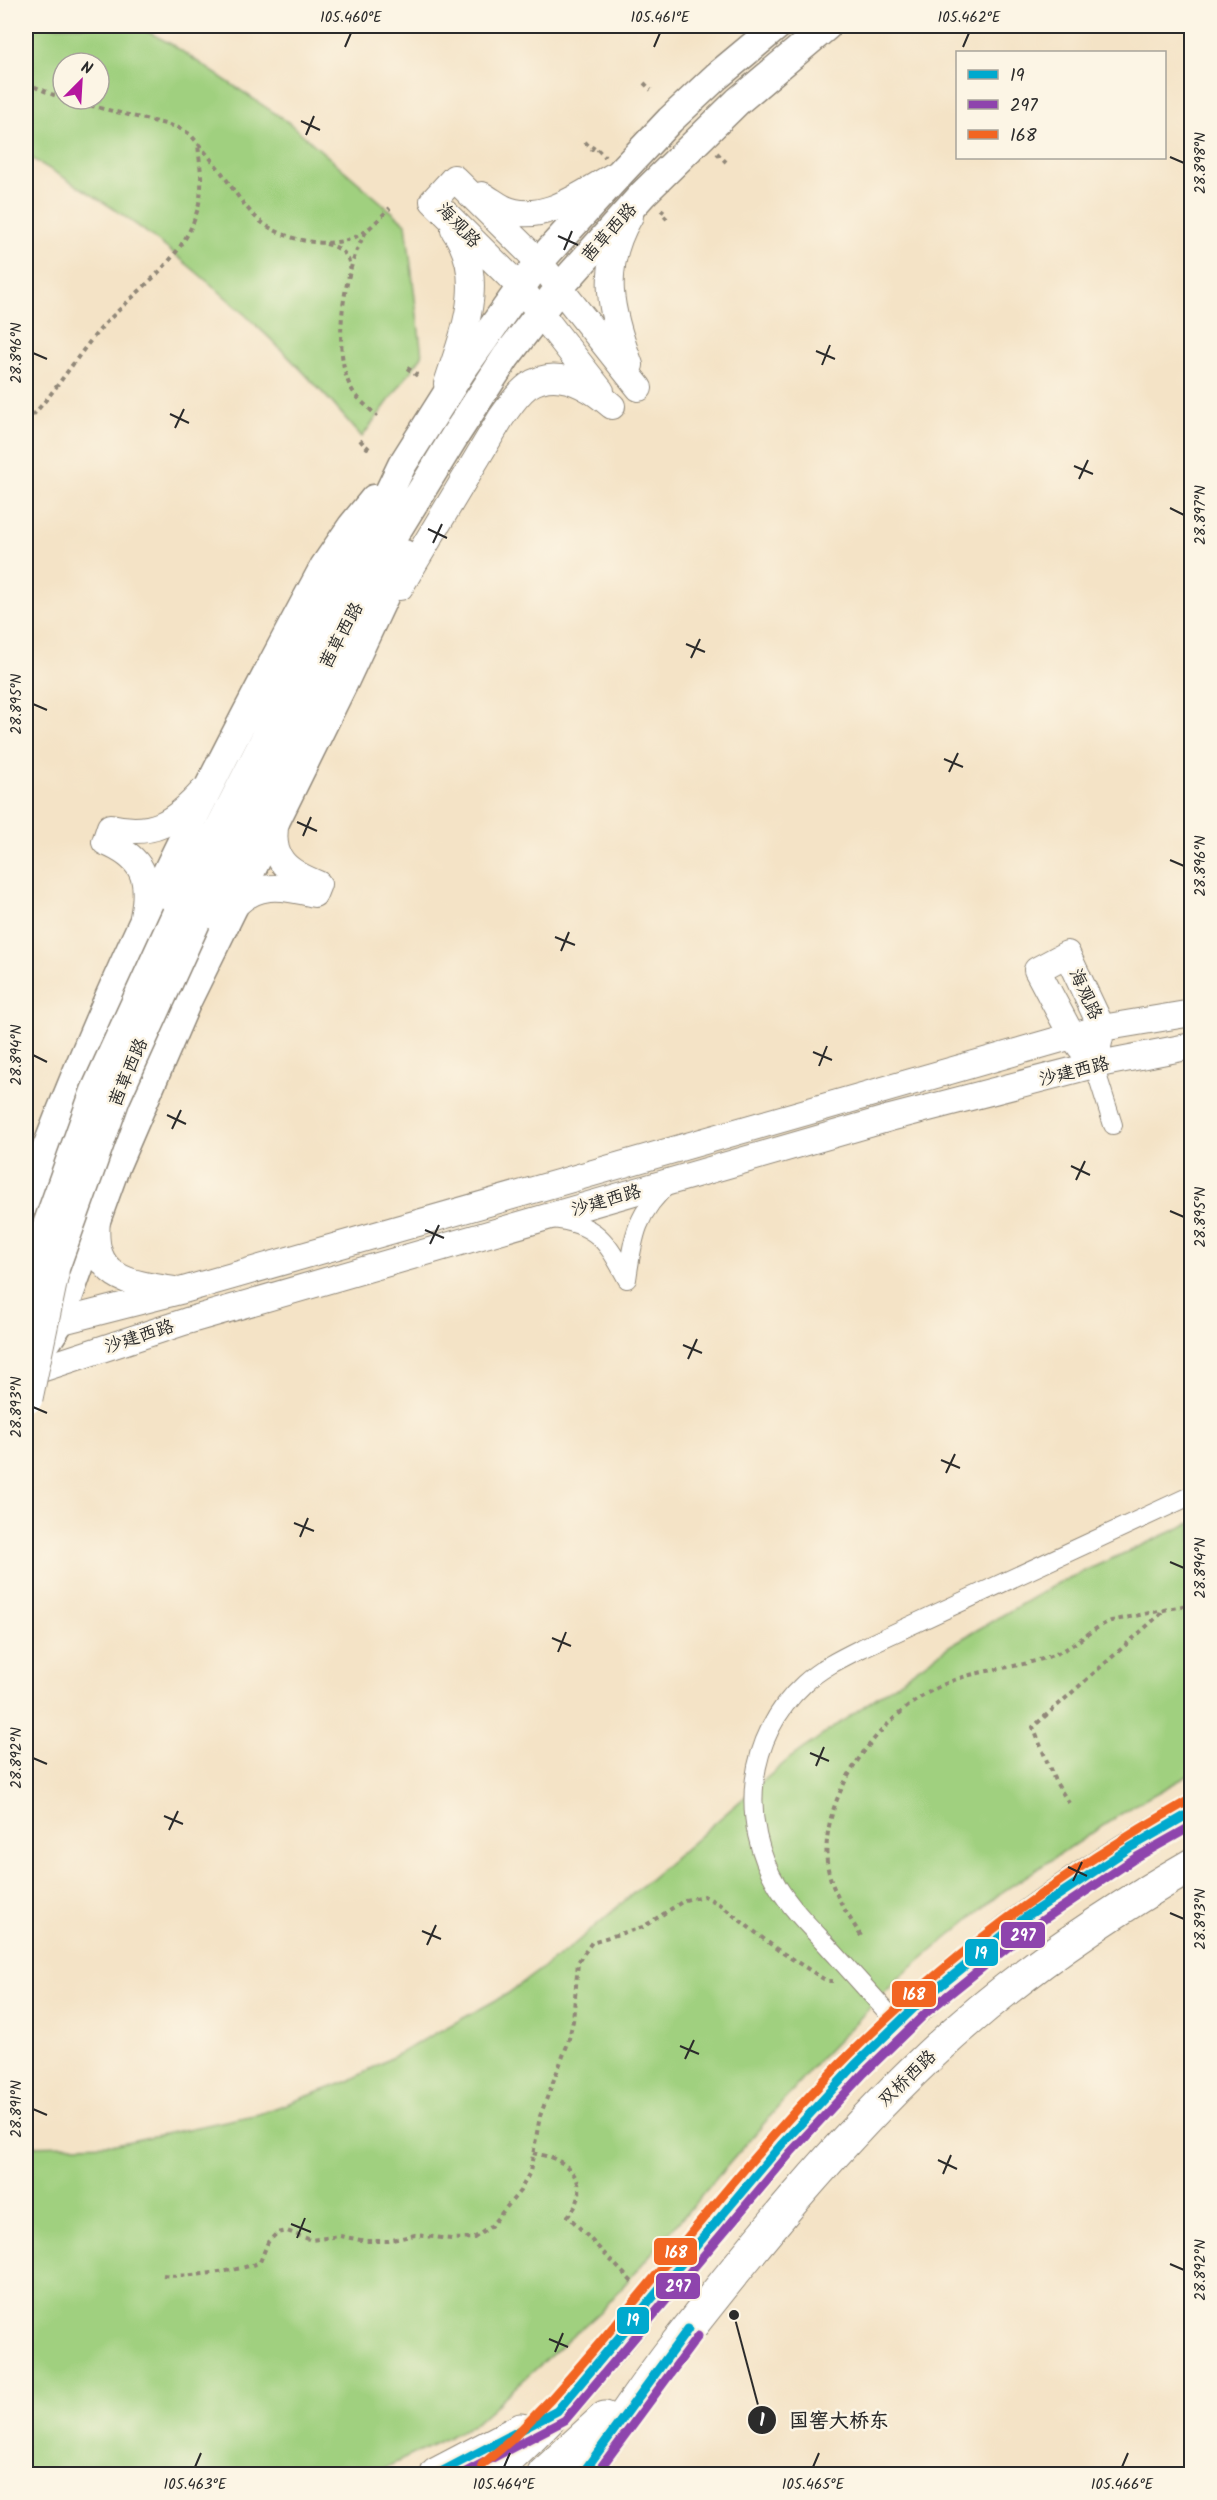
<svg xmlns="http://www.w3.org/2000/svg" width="1217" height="2500" font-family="Kalam,'LXGW WenKai TC',sans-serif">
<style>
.green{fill:#a0d07f;stroke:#667e55;stroke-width:1.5;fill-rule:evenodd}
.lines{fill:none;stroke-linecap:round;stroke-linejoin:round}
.street-casing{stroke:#908778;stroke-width:20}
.secondary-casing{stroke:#908778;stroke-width:28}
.primary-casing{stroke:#908778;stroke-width:31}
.highway-casing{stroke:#908778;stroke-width:35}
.path{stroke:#908778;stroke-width:4;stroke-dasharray:4.5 4.5;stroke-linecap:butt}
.street{stroke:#fff;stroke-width:18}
.secondary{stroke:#fff;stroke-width:26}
.primary{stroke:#fff;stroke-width:28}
.highway{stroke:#fff;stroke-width:33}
.primary-bridge-casing{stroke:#908778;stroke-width:31;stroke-linecap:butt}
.highway-bridge-casing{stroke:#908778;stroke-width:35;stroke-linecap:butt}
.primary-bridge{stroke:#fff;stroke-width:28}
.highway-bridge{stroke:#fff;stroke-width:33}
.bus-1-casing{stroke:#fcf5e5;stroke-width:14}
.bus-2-casing{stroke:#fcf5e5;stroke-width:14}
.bus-3-casing{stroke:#fcf5e5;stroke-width:14}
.bus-1{stroke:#00a9ce;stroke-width:9}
.bus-2{stroke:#8e44ad;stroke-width:9}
.bus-3{stroke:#f26522;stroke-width:9}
.ticks{fill:none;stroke:#2b2b2b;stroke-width:2}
.labels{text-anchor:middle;stroke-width:5;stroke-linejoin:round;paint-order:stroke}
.street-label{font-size:18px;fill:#2b2b2b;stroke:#fcf5e5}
.leader{fill:none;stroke:#2b2b2b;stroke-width:2}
.callout-dot{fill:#2b2b2b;stroke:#fcf5e5;stroke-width:2}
.mark-label{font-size:18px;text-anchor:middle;font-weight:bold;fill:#fff}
.callout-label{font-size:20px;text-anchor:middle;font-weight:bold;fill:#2b2b2b;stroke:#fcf5e5;stroke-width:5;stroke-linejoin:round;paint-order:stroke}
.line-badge{stroke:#fcf5e5;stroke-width:2}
.badge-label{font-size:16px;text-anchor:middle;font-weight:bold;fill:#fff}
.neatline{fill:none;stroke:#2b2b2b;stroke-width:2}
.ticks-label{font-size:15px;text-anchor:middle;fill:#2b2b2b}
</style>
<rect width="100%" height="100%" fill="#fcf5e5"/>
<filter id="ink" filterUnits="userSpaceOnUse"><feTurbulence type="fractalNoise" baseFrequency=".0167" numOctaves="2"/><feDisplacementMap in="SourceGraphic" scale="12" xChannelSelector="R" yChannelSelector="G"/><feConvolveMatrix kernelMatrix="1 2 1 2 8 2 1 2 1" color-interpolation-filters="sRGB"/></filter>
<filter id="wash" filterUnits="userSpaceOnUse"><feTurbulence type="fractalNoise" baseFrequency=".008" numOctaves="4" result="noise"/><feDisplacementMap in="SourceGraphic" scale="24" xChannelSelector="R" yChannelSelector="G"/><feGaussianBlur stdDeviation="1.35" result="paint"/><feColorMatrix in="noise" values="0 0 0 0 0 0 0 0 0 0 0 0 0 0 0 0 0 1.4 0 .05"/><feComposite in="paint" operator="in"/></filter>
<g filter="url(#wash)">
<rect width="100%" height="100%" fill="#f4e3c6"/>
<path class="green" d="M26,26H137L171,44L288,122L406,224L422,356L362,437C300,364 231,297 155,239C115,207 70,181 26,155ZM63,63H99V99H63Z
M1191,1523V1774L1133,1806L1002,1892L899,1978L818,2061L605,2307L473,2425L373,2474H26V2146L116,2144L259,2114L349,2081L507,1994L571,1947L790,1758L951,1645L1058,1583Z"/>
</g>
<g filter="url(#ink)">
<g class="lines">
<g class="street-casing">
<path id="street" d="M1094,1065L1113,1125
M551,1219C597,1223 607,1242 627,1279
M627,1279C633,1238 636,1212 670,1183
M898,2024C874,1997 849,1970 825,1943C808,1925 791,1908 778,1887C738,1822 747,1736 804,1684C821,1668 842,1658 862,1648L1192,1495"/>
</g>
<g class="secondary-casing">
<path id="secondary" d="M482,195C489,199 496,204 503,208C541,226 581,194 613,176
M433,201L454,178L539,262L639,388
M433,201L520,287L601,391
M630,216C599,269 610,311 630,365
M447,384C463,334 488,279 454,230
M400,587L501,418C509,407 517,394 528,386C557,366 590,387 612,406
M231,910C254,881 282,886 314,894L318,884C285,871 269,858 276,821
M143,917C151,877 143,858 105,842L110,827C153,837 174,823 203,791
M1067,954L1102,1028L1094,1065L1072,1036L1037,970Z
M97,1220C91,1278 126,1283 174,1290
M43,1326L180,1291L1072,1036L1102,1028L1192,1013
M26,1374L187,1321L890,1118L1094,1065L1192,1046"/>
</g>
<g class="primary-casing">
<path id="primary" d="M176,914L366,540L402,465L462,370L539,262L621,172L670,120L717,76L777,26
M196,922L388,545L456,434L506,357L560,287L643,194L738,101L827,26
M26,1203C106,982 213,773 324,567L352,526L374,499
M37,1357L59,1323L116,1165L187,1001L345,680L404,554"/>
</g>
<g class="highway-casing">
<path id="highway" d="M437,2474L521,2430
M490,2474C530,2442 565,2402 599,2363C650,2304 698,2243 749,2183C873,2033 1020,1905 1192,1812
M544,2474L605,2418
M582,2474C615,2433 642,2388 675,2346C754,2245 835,2145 928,2057C1007,1982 1098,1919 1192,1865"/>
</g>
<path class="path" d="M26,83L63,99
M644,83L651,90
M64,99L177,127L190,134C201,147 212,160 222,173C233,189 244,207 259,220C285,242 338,253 367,230C375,224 382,215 390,208
M585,142L592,149L594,146L605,157
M717,153L726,162
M664,209L661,213L668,220
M366,232C344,267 331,350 351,388C357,399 368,407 377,416
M326,244C340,247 349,254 350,268
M407,368L416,374L413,378
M26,422C55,394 75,357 103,326C142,284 197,252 201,188C202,174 199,158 198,143
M360,440L367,448L370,445
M1069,1803L1055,1781L1033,1727L1164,1611
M861,1936C847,1913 830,1890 827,1862C820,1791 884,1710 947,1683C981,1668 1019,1669 1053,1655C1075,1647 1090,1629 1111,1621L1192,1604
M533,2153C540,2155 550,2156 557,2160C581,2173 587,2196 568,2216L634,2284
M163,2275C182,2278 242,2271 260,2262L268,2242L277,2233L287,2231L311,2240L340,2236L366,2241H388L415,2235L452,2239L474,2238L490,2227L520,2191L530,2172L540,2116L568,2043L573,2021L578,1962L592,1942L643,1927L685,1900L704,1896L719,1904L778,1950L827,1981H836"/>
<use href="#street" class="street"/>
<use href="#secondary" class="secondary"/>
<use href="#primary" class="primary"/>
<use href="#highway" class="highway"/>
<g class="primary-bridge-casing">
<path id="primary-bridge" d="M26,1284L95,1091L176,914
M45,1296L116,1098L196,922"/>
</g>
<g class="highway-bridge-casing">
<path id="highway-bridge" d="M26,1398L52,1274"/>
</g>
<use href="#primary-bridge" class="primary-bridge"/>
<use href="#highway-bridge" class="highway-bridge"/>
<g class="bus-1-casing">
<path id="bus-1" d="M437,2474L557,2411L782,2144L855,2065L919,2003L1027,1916L1131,1847L1192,1812
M582,2474L688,2329"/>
</g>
<g class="bus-2-casing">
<path id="bus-2" d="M462,2474L565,2420L791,2152L864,2073L927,2012L1034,1926L1137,1857L1192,1826
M596,2474L698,2336"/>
</g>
<g class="bus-3-casing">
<path id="bus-3" d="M482,2465L511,2440L551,2399C649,2290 735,2171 838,2066C941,1961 1058,1875 1186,1802"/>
</g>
<use href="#bus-1" class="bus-1"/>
<use href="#bus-2" class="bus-2"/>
<use href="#bus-3" class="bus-3"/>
</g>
</g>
<path class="ticks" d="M345,47L351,33M654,47L660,33M963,47L969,33M301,121L320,130M306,135L314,116M1170,157L1184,163M558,236L578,245M564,250L572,231M816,351L835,359M33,353L47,359M822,365L830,345M170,414L189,423M175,428L184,409M1074,466L1093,474M1079,479L1088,460M1170,508L1184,515M428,529L447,538M433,543L442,524M686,644L705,652M691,658L700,639M33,704L47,710M944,759L963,767M949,772L958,753M297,822L317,831M303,836L311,817M1170,860L1184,866M555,937L575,945M561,951L569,932M813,1052L832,1060M33,1055L47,1062M819,1066L827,1046M167,1115L186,1124M172,1129L181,1110M1071,1166L1090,1175M1076,1180L1085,1161M1170,1211L1184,1217M425,1230L444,1238M430,1244L439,1225M683,1345L702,1353M688,1359L697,1339M33,1407L47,1413M941,1460L960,1468M946,1473L955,1454M294,1523L314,1531M300,1537L308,1518M1170,1562L1184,1568M552,1638L571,1646M558,1652L566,1632M810,1753L829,1761M33,1758L47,1764M816,1766L824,1747M164,1816L183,1824M169,1830L178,1811M1068,1867L1087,1876M1073,1881L1082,1862M1170,1913L1184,1919M422,1931L441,1939M427,1945L436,1925M680,2046L699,2054M685,2059L694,2040M33,2109L47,2115M938,2160L957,2169M943,2174L951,2155M291,2224L311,2232M297,2238L305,2218M1170,2264L1184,2270M549,2339L568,2347M555,2352L563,2333M195,2467L201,2453M504,2467L510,2453M813,2467L819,2453M1122,2467L1128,2453"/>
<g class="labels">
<g class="street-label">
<text transform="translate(459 225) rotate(46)" y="6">海观路</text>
<text transform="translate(609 232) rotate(-48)" y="6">茜草西路</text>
<text transform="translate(341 635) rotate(-62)" y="6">茜草西路</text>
<text transform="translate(1086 994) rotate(65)" y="6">海观路</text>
<text transform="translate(1074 1071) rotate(-14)" y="6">沙建西路</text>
<text transform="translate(128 1072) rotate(-67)" y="6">茜草西路</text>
<text transform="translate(606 1200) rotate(-16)" y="6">沙建西路</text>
<text transform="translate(139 1336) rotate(-18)" y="6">沙建西路</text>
<text transform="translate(907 2078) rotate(-44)" y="6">双桥西路</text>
</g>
</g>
<path class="leader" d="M734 2315L762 2420"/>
<g class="callout-dot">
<circle cx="734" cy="2315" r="6"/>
<circle cx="762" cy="2420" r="15"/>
</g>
<g class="mark-label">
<text x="762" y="2426">1</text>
</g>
<g class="callout-label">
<text x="839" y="2427">国窖大桥东</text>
</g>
<g class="line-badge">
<rect x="1000" y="1921" width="46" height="28" rx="6" fill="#8e44ad"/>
<rect x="964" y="1938" width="35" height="29" rx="6" fill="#00a9ce"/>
<rect x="891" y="1980" width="46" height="28" rx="6" fill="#f26522"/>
<rect x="653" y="2237" width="45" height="29" rx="6" fill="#f26522"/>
<rect x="655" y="2272" width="46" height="28" rx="6" fill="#8e44ad"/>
<rect x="616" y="2306" width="34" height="29" rx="6" fill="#00a9ce"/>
</g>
<g class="badge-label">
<text x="1023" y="1941">297</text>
<text x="981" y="1959">19</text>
<text x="914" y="2000">168</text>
<text x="676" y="2258">168</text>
<text x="678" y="2292">297</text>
<text x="633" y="2326">19</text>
</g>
<rect width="1217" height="2500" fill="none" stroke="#fcf5e5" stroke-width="66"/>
<rect x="956" y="51" width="210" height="108" fill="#fcf5e5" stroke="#a8a49b" stroke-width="1.5"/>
<rect x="968" y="70" width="30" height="9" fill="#00a9ce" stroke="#a8a49b" stroke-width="1.5"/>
<text x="1010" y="81" font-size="18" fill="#2b2b2b">19</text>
<rect x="968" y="100" width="30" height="9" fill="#8e44ad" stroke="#a8a49b" stroke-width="1.5"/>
<text x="1010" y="111" font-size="18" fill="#2b2b2b">297</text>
<rect x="968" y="130" width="30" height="9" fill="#f26522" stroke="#a8a49b" stroke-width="1.5"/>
<text x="1010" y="141" font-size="18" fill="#2b2b2b">168</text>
<g transform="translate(81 81) rotate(24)"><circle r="28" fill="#fcf5e5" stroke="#a8a49b" stroke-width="1.5"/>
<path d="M0-4.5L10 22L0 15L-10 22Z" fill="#b5179e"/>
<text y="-9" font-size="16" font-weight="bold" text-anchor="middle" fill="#2b2b2b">N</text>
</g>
<rect x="33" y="33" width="1151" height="2434" class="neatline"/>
<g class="ticks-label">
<text x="351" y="22">105.460°E</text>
<text x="660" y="22">105.461°E</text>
<text x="969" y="22">105.462°E</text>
<text transform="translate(1200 163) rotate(-90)" y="5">28.898°N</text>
<text transform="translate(16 353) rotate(-90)" y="5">28.896°N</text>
<text transform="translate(1200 515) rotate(-90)" y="5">28.897°N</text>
<text transform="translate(16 704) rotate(-90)" y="5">28.895°N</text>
<text transform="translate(1200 866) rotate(-90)" y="5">28.896°N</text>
<text transform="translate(16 1055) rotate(-90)" y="5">28.894°N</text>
<text transform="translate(1200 1217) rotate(-90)" y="5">28.895°N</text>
<text transform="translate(16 1407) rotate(-90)" y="5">28.893°N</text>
<text transform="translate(1200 1568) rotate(-90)" y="5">28.894°N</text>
<text transform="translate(16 1758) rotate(-90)" y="5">28.892°N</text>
<text transform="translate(1200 1919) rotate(-90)" y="5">28.893°N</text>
<text transform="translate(16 2109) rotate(-90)" y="5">28.891°N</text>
<text transform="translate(1200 2270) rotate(-90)" y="5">28.892°N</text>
<text x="195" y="2489">105.463°E</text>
<text x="504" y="2489">105.464°E</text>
<text x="813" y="2489">105.465°E</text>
<text x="1122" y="2489">105.466°E</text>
</g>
</svg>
